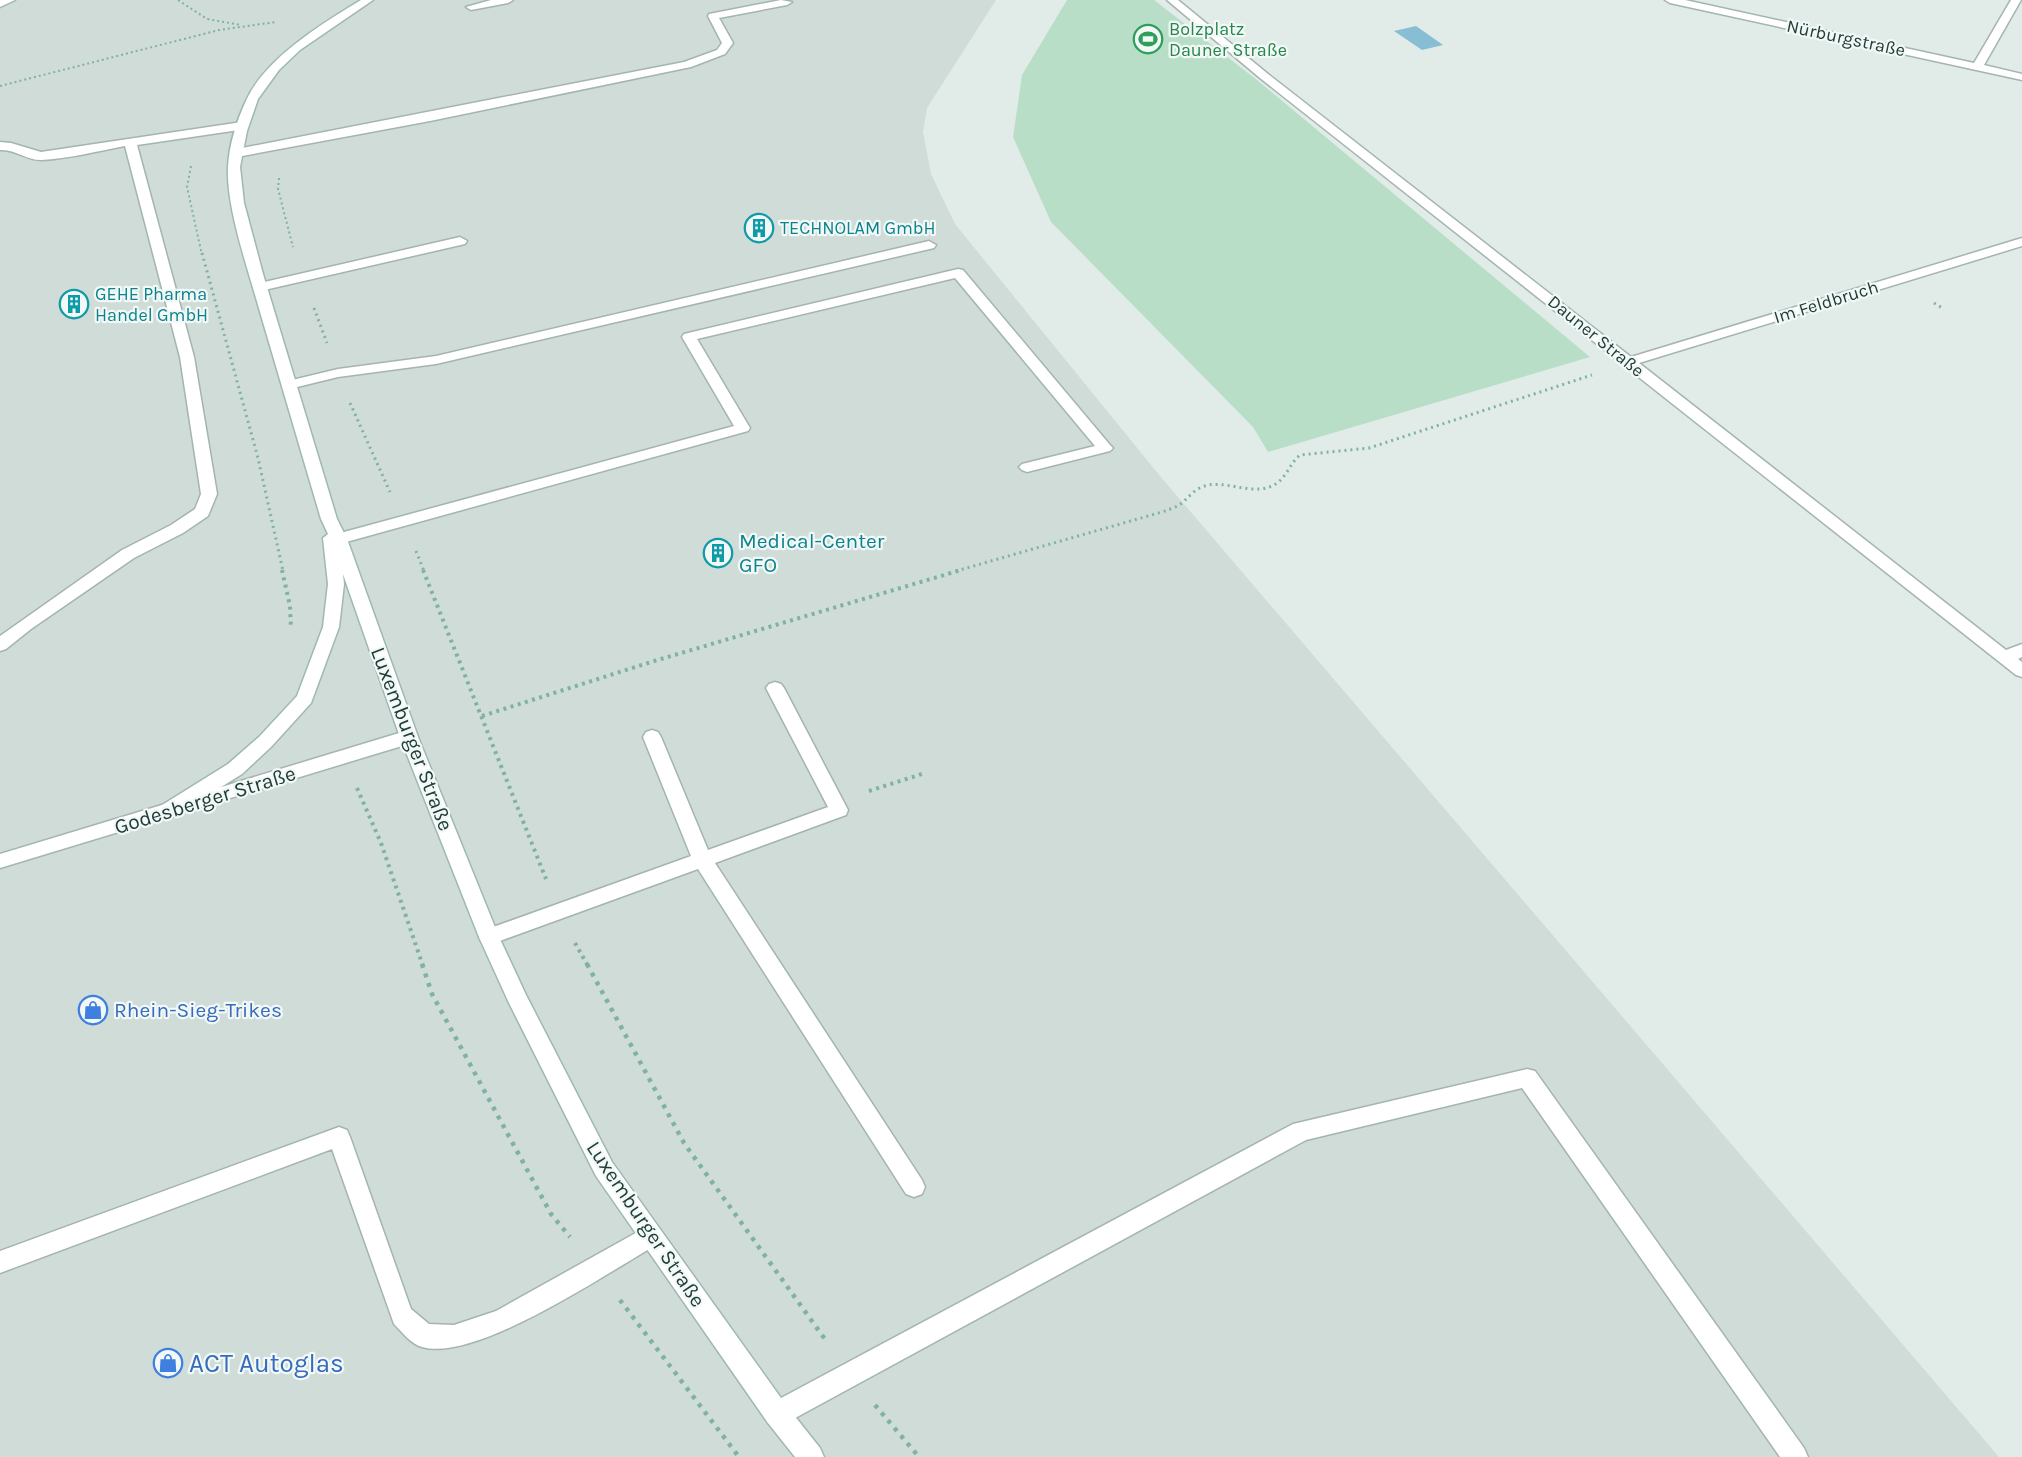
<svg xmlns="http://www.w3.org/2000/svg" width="2022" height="1457" font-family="Karla,sans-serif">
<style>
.built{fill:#cfdcd8}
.green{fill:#b9dec8}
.water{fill:#87bed3}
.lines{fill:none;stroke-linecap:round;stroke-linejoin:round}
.service-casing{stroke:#a4b4b0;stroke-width:3}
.minor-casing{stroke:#a4b4b0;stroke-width:3}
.secondary-casing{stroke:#9fb8b2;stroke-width:3}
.path-far3{stroke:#80b1a7;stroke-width:2;stroke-dasharray:2 3;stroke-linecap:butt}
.path-far2{stroke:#80b1a7;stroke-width:3;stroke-dasharray:2 4;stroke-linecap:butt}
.path-far1{stroke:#80b1a7;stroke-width:4;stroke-dasharray:3 4.5;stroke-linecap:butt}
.path{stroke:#80b1a7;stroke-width:4.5;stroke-dasharray:4 6;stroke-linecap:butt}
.service{fill:#fff;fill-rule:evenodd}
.minor{fill:#fff;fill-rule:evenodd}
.secondary{fill:#fff;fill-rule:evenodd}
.labels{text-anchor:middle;stroke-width:4.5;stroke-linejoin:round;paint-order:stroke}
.far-leisure-label{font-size:18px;fill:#27864d;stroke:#f1f8f6;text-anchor:start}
.far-street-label{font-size:18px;fill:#213d39;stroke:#f1f8f6}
.far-culture-label{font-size:18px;fill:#0d838f;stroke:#f1f8f6;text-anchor:start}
.culture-label{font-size:21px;fill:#0d838f;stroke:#f1f8f6;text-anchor:start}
.street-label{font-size:21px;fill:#213d39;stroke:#f1f8f6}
.shop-label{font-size:21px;fill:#366cbe;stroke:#f1f8f6;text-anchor:start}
.near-shop-label{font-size:26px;fill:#366cbe;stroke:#f1f8f6;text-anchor:start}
</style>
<rect width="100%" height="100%" fill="#e1ece8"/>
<path class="built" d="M0,0H996L927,108L923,132L931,174L955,224L1160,476L1999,1457H0Z"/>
<path class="green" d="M1067,0H1154L1257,80L1590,357L1268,452L1253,427L1051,222L1013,137L1022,75Z"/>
<path class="water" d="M1416,26L1443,45L1422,50L1394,31Z"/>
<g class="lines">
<g class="service-casing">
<path id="service" d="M0,0H15L0,7Z
M491,0H513L508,3L471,10L466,7Z
M781,0L792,2L787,5L719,18L733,43L725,54L691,67L430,121L237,157L231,153L237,149L684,62L717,50L722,43L708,16L709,14Z
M242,122L246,123V129L137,145L194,357L217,494L208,516L183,533L134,558L31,629L6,649L0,651V636L122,550L171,525L195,509L201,494L180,357L125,146C98,151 68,159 41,160C26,160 15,149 0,150V142L11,143L41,152Z
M460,237L467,241L465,244L260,291L253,287L260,283Z
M929,241L936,245L934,248L436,364L338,377L289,389L282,385L284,382L338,369L436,356Z
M958,269L963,270L1110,445L1113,448L1110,451L1027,472L1022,470L1019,467L1022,464L1095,446L955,278L697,339L750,428L748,431L339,544L331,539L333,535L734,426L682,337L684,334Z
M775,682L781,684L784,688L848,810L846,815L715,863L922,1180L925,1187L922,1194L914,1197L906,1194L698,869L489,945L482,943L479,937L482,931L691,856L643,737L646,732L652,730L658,732L661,737L708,850L828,807L766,688L769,684Z
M1527,1069L1535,1071L1804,1448L1808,1457H1780L1522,1088L1306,1140L786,1423L777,1426L768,1423L764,1414L768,1405L1293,1124Z
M339,1127L347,1130L350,1137L411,1309L429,1324L454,1325L496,1311L650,1225L658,1228L662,1236L658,1244C608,1272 476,1363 422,1347C411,1344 402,1332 394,1324L332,1149L0,1273V1251Z"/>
</g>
<g class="minor-casing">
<path id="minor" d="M1167,0H1178L1268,74L1631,357L2022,238V246L1639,363L2006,650L2022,644V657L2018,659L2022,662V677L2016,675L1260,78Z
M1665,0H1685L1974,63L2011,0H2021L1984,65L2022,74V80L1670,3Z
M409,730L415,732L418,737L415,742L0,868V854Z"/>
</g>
<g class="secondary-casing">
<path id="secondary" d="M361,0H373L300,50L279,70L258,99L247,131L240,167L244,203L263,274L337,519L347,539L418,737L499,937L526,995L612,1162L786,1405L820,1448L824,1457H795L768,1423L596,1176L509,1003L479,937L400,737L343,574L344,584L339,627L311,703L271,747L242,774L173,817L166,819L159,817L157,812L159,807L228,764L259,737L297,696L323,627L328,584L323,538L328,534L321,519C300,448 279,376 258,305C247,266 226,206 228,167C229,145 237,120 246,101C264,59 323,23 361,0Z"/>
</g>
<path class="path-far3" d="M178,0L207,19L241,25
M0,86L219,30L276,22
M191,166L187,187L202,255
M279,178L278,189L293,247"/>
<path class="path-far2" d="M202,253L258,458L283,571
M1934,303L1944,309
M314,308L327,343
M350,403L390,492
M416,551L424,571
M956,571L1162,512C1168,510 1174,508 1179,505C1187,500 1193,490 1202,487C1223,478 1250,496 1272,486C1286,480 1289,464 1300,455L1369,448L1592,375"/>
<path class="path-far1" d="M282,570L290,606L291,629
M423,570L546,879
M482,716L651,662L961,570
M357,788L381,843L423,966
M869,791L925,773
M575,943L588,966"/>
<path class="path" d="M422,964L432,994L551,1214L570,1237
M587,964L684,1143L827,1342
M620,1300L739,1457
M875,1405L919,1457"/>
<use href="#service" class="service"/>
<use href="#minor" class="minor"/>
<use href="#secondary" class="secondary"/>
</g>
<defs>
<g id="stadium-ring" transform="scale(1.5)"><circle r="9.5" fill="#f1f8f6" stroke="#2e9e5b" stroke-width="1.5"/><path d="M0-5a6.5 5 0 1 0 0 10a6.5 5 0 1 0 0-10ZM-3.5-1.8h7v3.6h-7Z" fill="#2e9e5b"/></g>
<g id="building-ring" transform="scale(1.5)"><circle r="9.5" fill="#f1f8f6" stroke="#0f9aa8" stroke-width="1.5"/><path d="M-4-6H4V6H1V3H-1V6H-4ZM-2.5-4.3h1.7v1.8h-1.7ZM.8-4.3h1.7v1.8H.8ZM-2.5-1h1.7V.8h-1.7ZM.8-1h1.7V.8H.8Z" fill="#0f9aa8"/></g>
<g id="shop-ring" transform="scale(1.5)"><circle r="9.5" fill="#f1f8f6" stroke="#3f7fe0" stroke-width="1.5"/><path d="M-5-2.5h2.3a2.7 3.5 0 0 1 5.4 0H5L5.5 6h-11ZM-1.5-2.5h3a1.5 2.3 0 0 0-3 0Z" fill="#3f7fe0"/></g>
</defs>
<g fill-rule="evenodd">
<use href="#stadium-ring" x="1148" y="39"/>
<use href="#building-ring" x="759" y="228"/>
<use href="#building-ring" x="74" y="304"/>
<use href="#building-ring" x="718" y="553"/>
<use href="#shop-ring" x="93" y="1010"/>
<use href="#shop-ring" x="168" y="1363"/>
</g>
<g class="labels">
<g class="far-leisure-label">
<text x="1169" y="35">Bolzplatz<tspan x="1169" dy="21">Dauner Straße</tspan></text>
</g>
<g class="far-street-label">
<text transform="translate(1846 38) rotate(12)" y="6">Nürburgstraße</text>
<text transform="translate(1826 302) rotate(-17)" y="6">Im Feldbruch</text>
<text transform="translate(1596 336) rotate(39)" y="6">Dauner Straße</text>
</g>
<g class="far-culture-label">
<text x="780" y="234">TECHNOLAM GmbH</text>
<text x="95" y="300">GEHE Pharma<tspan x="95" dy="21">Handel GmbH</tspan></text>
</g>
<g class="culture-label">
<text x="739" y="548">Medical-Center<tspan x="739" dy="24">GFO</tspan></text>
</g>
<g class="street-label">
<text transform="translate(412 739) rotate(69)" y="7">Luxemburger Straße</text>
<text transform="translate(205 800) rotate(-17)" y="7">Godesberger Straße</text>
<text transform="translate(646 1224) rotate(56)" y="7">Luxemburger Straße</text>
</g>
<g class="shop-label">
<text x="114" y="1017">Rhein-Sieg-Trikes</text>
</g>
<g class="near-shop-label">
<text x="189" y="1372">ACT Autoglas</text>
</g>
</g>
</svg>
